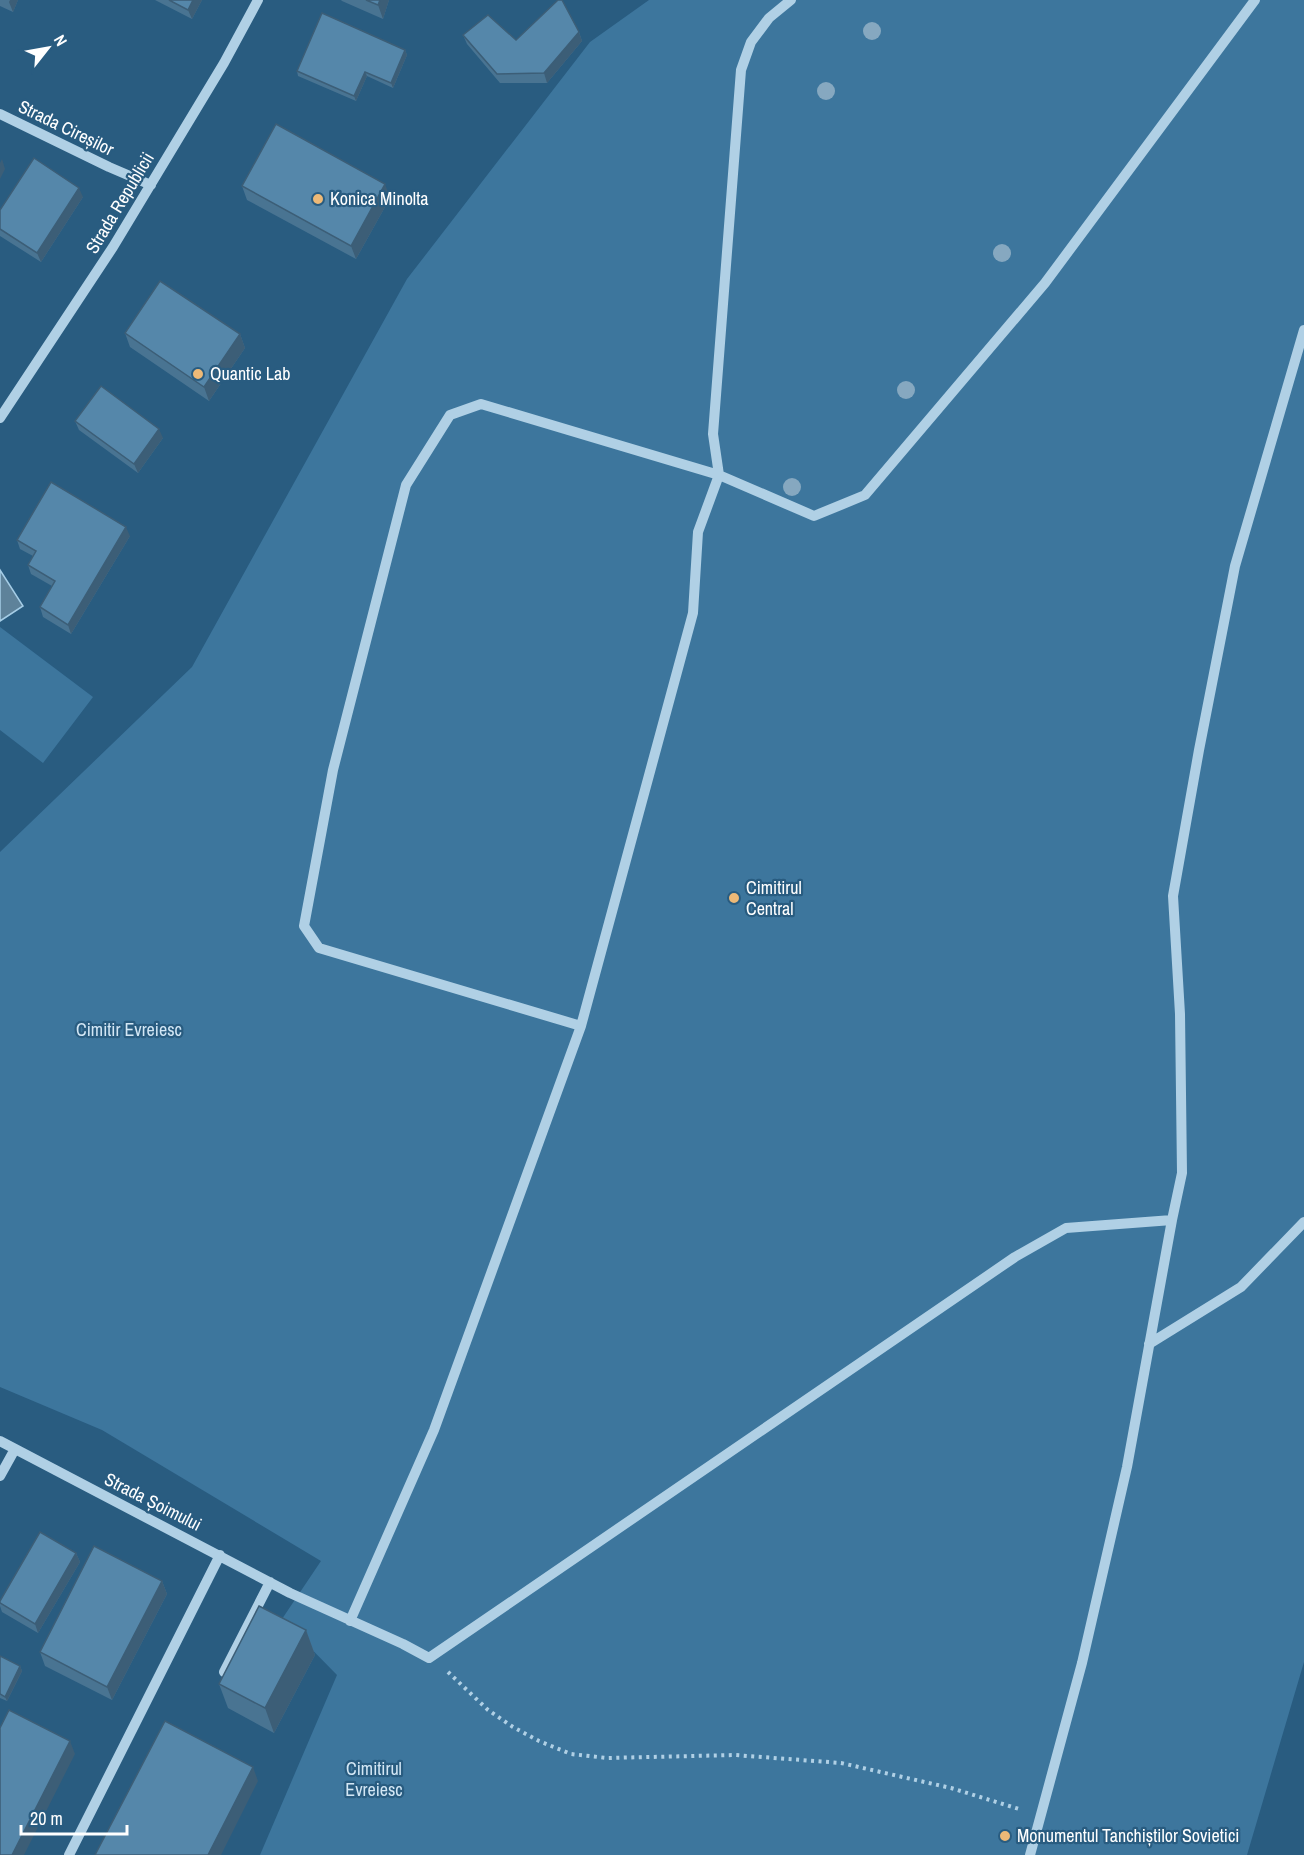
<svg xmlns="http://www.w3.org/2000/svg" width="1304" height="1855" font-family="'Archivo Narrow',sans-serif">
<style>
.green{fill:#3d769d}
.water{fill:#5e829a;stroke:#a5cde6;stroke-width:1.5}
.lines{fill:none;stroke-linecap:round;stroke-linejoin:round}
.path{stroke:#b0d0e5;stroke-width:4;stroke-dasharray:3 4.5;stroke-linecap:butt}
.minor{stroke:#b0d0e5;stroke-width:10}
.tree{fill:#86a8c0}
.wall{fill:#497492}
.shaded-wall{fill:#3c5e77}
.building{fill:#5587aa;stroke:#3c5e77;stroke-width:1.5}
.poi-dot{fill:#edb977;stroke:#295c80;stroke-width:2}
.labels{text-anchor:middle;stroke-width:4.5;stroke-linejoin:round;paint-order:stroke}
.street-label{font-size:18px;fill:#fff;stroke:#295c80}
.poi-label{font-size:18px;fill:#fff;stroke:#295c80;text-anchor:start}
.park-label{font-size:18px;fill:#d3e7f5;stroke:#295c80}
</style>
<rect width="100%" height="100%" fill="#295c80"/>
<path class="green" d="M649,0H1304V1662L1247,1855H260L337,1675L282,1619L321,1561L102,1430L0,1387V852L192,667L407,279L590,42Z
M0,627L93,697L43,763L0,730Z"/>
<path class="water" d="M0,570L23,606L0,621Z"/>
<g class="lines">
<path class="path" d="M448,1672L488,1710L513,1727L539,1741L571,1754L607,1758L735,1755L841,1763L951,1788L1019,1809"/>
<path class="minor" d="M0,114L109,167L151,185
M0,418L113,247L224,63L258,0
M581,1026L319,948L304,926L333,770L406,485L450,415L481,404L719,475L814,516L865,495L1045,283L1255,0
M1172,1220L1182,1173L1180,1014L1173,896L1199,750L1235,566L1304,330
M1149,1344L1241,1287L1304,1222
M0,1441L290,1593L403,1644L429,1658L1015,1257L1066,1228L1172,1220L1127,1467L1082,1663L1030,1855
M0,1476L15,1449
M350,1621L434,1430L581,1026L693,613L698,532L719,475L713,434L741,70L751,42L769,18L791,0
M224,1672L270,1582
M69,1855L220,1555"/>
</g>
<g class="tree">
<circle cx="872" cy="31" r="9"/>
<circle cx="826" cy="91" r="9"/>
<circle cx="1002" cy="253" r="9"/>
<circle cx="906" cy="390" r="9"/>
<circle cx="792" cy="487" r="9"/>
</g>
<path class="wall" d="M0,0H18L13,12L0,6Z
M155,0H202L192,19Z
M341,0H389L383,19L342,1Z
M579,32L582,41L547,83H500L467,44L463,35L516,40Z
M405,50L407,55L393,88L367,76L356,101L298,76L297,71Z
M242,186L390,198L356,259L247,200Z
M83,197L41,262L0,236V210Z
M125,333L240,334L245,348L209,401L130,347Z
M75,421L163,438L138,473L79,430Z
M130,536L71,634L43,617L40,607L52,586L31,574L28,565L33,556L20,549L17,540Z
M76,1553L80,1562L38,1633L2,1612L0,1606V1601Z
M162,1581L167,1594L112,1700L45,1666L40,1652Z
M306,1630L315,1655L274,1733L228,1708L219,1684Z
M0,1656L20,1666L22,1671L7,1701L0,1698Z"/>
<path class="shaded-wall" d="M10,0H18L13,12L9,2Z
M193,0H202L192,19L188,10Z
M380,0H389L383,19L378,5Z
M579,32L582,41L547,83L544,73Z
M405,50L407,55L393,88L391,83Z
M365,72L367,76L356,101L354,96Z
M2,159L5,169L0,179V163Z
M385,184L390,198L356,259L351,246Z
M79,188L83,197L41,262L37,253Z
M240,334L245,348L209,401L204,387Z
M159,429L163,438L138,473L134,464Z
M126,527L130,536L71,634L68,625Z
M76,1553L80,1562L38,1633L35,1624Z
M162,1581L167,1594L112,1700L107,1687Z
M306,1630L315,1655L274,1733L265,1708Z
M20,1666L22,1671L7,1701L5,1697Z
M70,1741L75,1754L24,1855H12Z
M253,1767L258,1781L221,1855H208Z"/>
<path class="building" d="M169,0H193L188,10Z
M366,0H380L378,5Z
M558,0H562L579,32L544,73L497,74L463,35L488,15L516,40Z
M322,13L405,50L391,83L365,72L354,96L297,71Z
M276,124L385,184L351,246L242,186Z
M34,158L79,188L37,253L0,229V210Z
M160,281L240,334L204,387L125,333Z
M101,386L159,429L134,464L75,421Z
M51,482L126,527L68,625L40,607L55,581L28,565L36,551L17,540Z
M40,1532L76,1553L35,1624L0,1603V1601Z
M94,1546L162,1581L107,1687L40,1652Z
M259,1606L306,1630L265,1708L219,1684Z
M0,1656L20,1666L5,1697L0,1694Z
M9,1710L70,1741L12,1855H0V1728Z
M165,1721L253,1767L208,1855H95Z"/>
<g class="poi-dot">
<circle cx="318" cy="199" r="6"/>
<circle cx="198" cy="374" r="6"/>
<circle cx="734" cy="898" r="6"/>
<circle cx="1005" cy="1836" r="6"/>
</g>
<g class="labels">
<g class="street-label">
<text transform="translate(66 128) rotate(26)" y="6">Strada Cireșilor</text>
<text transform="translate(120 203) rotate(-59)" y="6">Strada Republicii</text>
<text transform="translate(153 1502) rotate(27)" y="6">Strada Șoimului</text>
</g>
<g class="poi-label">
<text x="330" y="205">Konica Minolta</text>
<text x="210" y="380">Quantic Lab</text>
<text x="746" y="894">Cimitirul<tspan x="746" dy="21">Central</tspan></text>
<text x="1017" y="1842">Monumentul Tanchiștilor Sovietici</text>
</g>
<g class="park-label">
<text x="129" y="1036">Cimitir Evreiesc</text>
<text x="374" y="1775">Cimitirul<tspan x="374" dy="21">Evreiesc</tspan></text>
</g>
</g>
<g transform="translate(48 48) rotate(59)" stroke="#295c80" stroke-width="4.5" paint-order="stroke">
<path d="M0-4.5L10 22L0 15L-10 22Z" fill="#ffffff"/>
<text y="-9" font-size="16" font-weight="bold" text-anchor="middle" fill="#ffffff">N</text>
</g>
<path d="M21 1825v9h106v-9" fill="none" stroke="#ffffff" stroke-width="3"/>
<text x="30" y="1825" font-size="18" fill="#ffffff" stroke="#295c80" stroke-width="4.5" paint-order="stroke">20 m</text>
</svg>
